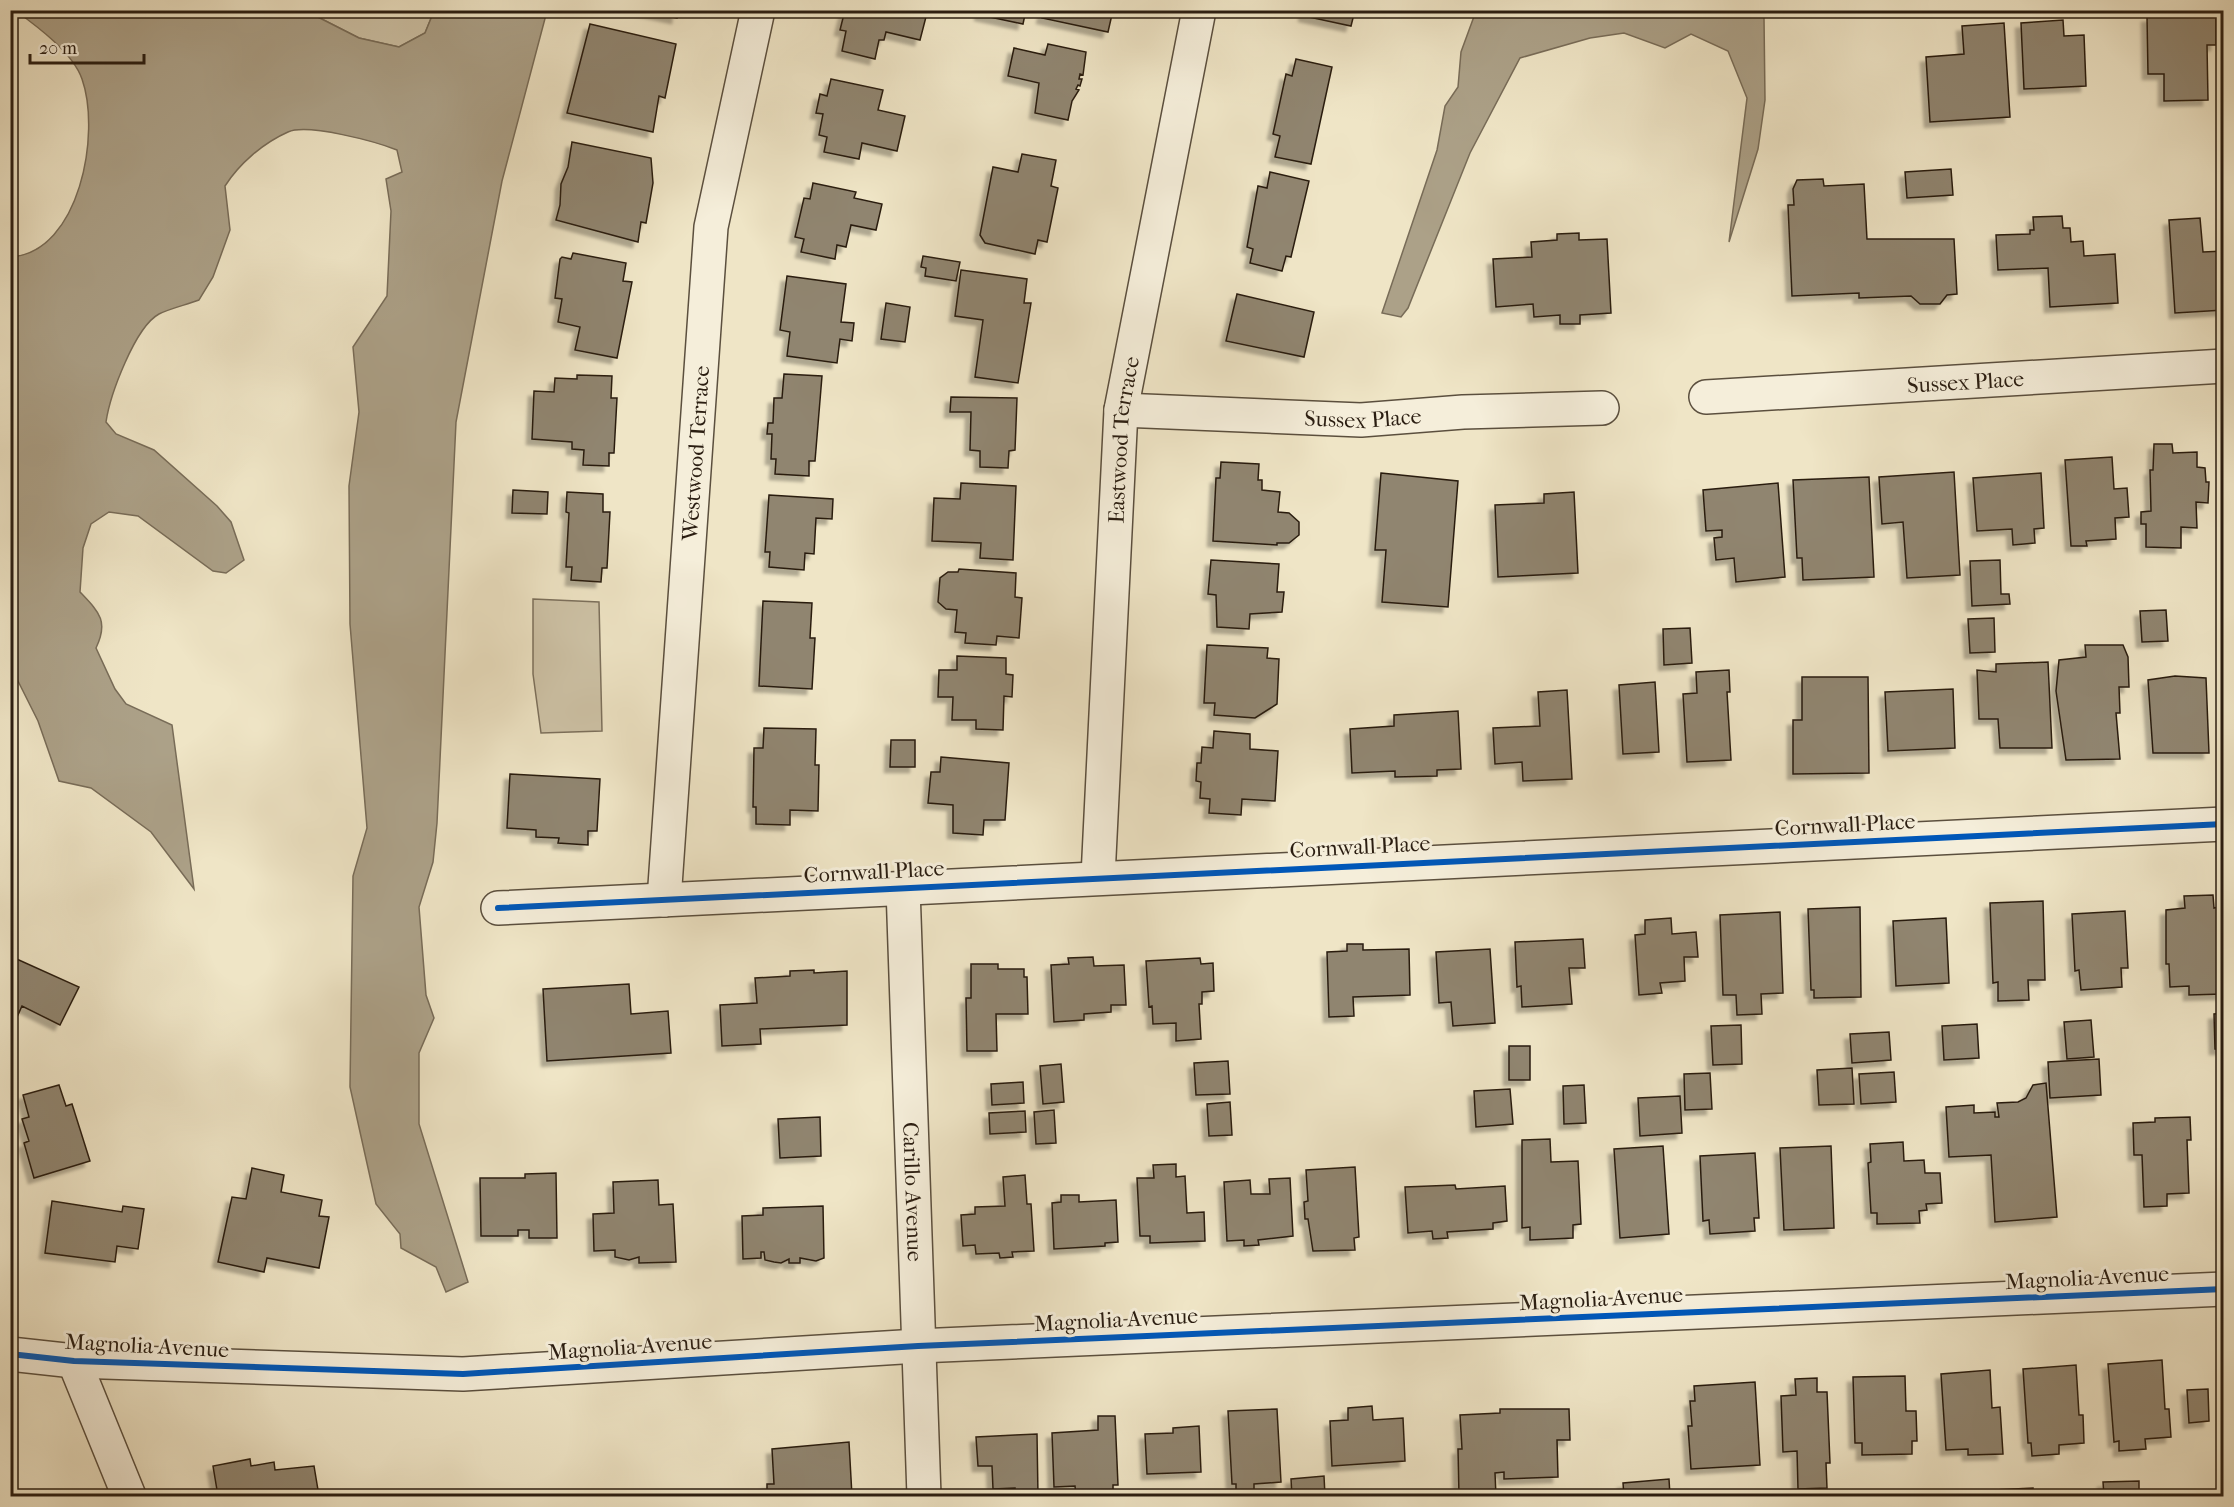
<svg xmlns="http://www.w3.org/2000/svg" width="2234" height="1507" font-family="'IM FELL French Canon',serif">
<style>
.green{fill:#cec3a7;stroke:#7c705c;stroke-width:1.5}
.water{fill:#aca188;stroke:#786c58;stroke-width:1.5}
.building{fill:#90856f;stroke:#2a1d11;stroke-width:1.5;filter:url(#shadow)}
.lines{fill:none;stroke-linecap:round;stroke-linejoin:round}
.minor-casing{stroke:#5b4f3e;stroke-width:36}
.minor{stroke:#f5eeda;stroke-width:33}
.cycleway-casing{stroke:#f5eeda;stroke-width:10}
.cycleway{stroke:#0057b8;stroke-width:6}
.labels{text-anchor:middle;stroke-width:6;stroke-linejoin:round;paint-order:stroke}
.street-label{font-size:22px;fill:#2a1d11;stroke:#f5eeda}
</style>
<defs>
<filter id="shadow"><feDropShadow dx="-5.5" dy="5.5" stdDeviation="1.5" flood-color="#0004"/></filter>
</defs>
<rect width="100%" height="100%" fill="#efe5c6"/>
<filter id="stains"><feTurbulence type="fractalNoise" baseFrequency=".00333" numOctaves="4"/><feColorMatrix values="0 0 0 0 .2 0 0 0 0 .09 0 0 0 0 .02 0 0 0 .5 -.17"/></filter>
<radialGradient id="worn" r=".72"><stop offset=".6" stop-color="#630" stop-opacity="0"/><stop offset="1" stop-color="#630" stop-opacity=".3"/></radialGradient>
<path class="green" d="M306,11H434L425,33L399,47L359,38Z
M533,599L599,602L602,731L541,733L533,674Z"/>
<path class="water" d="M16,11H306L359,38L399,47L425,33L434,11H547L502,181L456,422L437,823L433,862L419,907L426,995L434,1018L419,1053V1124L468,1282L446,1292L436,1267L401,1248L400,1234L376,1204L350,1087L353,876L367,828L350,624L349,486L359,412L353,347L387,296L391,211L386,179L402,172L397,150C377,142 308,123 288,132C263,143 239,164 225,186L230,230L213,277L199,300C186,305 171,308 159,314C135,327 110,395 106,422L116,434L154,450L217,506L231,522L244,560L226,573L213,571L138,516L109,512L91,524L83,548L80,592C99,612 109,621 96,648L115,689L126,704L172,725L194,889L151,832L91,788L59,781L38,721L11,667V257C80,252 101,133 82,79C73,53 38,27 16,11Z
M1476,11H1766L1764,18L1765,100L1758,149L1729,242L1747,98L1728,51L1691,34L1665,48L1624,33L1590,38L1520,58L1470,153L1408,308L1401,317L1382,313L1437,150L1445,106L1458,87L1461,52Z"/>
<path class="building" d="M639,10H678L677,18Z
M845,10H919L927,13L920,40L886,32L884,40H879L875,59L842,51L846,31L840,30Z
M981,10H1026L1023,24L980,15Z
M1044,10H1113L1108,32L1042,18Z
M1305,10H1355L1351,26L1304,16Z
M2174,10H2190V15H2216V45H2207L2208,100L2164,101V74H2148L2147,17L2174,16Z
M2063,20L2064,36L2084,35L2086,86L2024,89L2021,23Z
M2004,23L2010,117L1930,122L1926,57L1964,54L1962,26Z
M590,24L676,44L665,98L659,96L653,132L567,113Z
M1048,44L1086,52L1083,75L1080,74L1079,79H1082L1080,86L1078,85L1076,89L1079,90L1072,101L1068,120L1035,113L1039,83L1008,76L1014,48L1045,55Z
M1296,59L1332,67L1311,164L1275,157L1280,136L1273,134L1286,74L1292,76Z
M831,79L883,90L878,110L905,116L897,151L862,143L859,159L824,152L827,137L819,135L823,114L816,113L820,94L827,96Z
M572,142L651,158L653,183L646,223L641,222L638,242L556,220L560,205L561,184L568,167Z
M1022,154L1056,160L1051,186L1058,188L1047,242L1038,240L1035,254L985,243L980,235L993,167L1018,172Z
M1951,169L1953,195L1907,198L1905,172Z
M1270,172L1309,181L1291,257L1286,256L1282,271L1250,263L1253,249L1247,247L1258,186L1267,188Z
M1823,179L1824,186L1864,184L1867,239H1954L1957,294L1947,295L1940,304H1920L1911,296L1859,298V293L1792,296L1788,205H1794L1793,189L1797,180Z
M813,183L856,192L854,198L882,204L876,230L851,225L846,247L837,245L835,259L801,252L804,239L795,237L804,198L810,199Z
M2062,216L2063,228H2070L2071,242L2083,241L2084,256L2115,254L2118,303L2050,307L2048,268L1998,270L1996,235L2030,234V230H2034L2033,217Z
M2200,218L2203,252L2224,251V310L2175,313L2169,220Z
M1579,233V240L1607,239L1611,313L1580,315V324H1560V315L1534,317L1533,304L1496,307L1493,259L1532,257L1531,242L1557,240V234Z
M573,253L626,263L623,281L632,282L617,358L575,350L580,327L558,322L562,299L555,298L560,259L562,257L571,259Z
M923,256L960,262L956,281L925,276L926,268L921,267Z
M961,270L1027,279L1024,303H1031L1018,383L975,377L983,320L955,316Z
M787,276L846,284L841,322L854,323L852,341L840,339L837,363L787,356L790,332L780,330Z
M1237,294L1314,312L1304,357L1226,341Z
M886,303L910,307L905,342L881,339Z
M784,374L822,376L815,461H809V476L775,474L776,459H771L772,434H767L768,423H773L774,398H782Z
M577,375L612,376L611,398H617L614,453H609V466L583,465L584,450L572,449V442L532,439L534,391L554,392L555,378L577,379Z
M951,397L1017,398L1015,450L1009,451L1008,468L980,467V451L970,450L971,412H950Z
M2154,444H2172L2173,453L2197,452V467L2205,468L2206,482H2209L2208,503L2196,502L2197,528L2181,527V548L2146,547V524H2141V512L2151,511L2150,470H2153Z
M2112,457L2114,489L2127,488L2129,517L2115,518L2116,539L2086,541L2087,546H2071L2065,460Z
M1221,462L1259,464L1258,480H1262V490L1280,492L1278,512L1289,513L1299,522V535L1289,543H1277V545L1213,541L1216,478H1220Z
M1954,472L1960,575L1907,578L1903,522L1882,524L1879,477Z
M1381,473L1458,481L1448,607L1382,602L1386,550H1375Z
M2041,473L2044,528L2034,529L2035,543L2013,545L2012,529L1977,531L1973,478Z
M1869,477L1874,577L1803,580L1802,558H1797L1793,480Z
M961,483L1016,486L1013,560L980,558L981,543L932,541L934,498L960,499Z
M1778,483L1785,577L1736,582L1734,558L1716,560L1714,538L1722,537V530L1706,531L1703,490Z
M513,490L548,492L547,514L512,513Z
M567,492L603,494V512H610L607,568H602L601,582L571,580L572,567H566L569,513L566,512Z
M1574,492L1578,573L1498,577L1495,505L1544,503V494Z
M769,495L833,499L832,519L816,518L814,554L805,553L804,570L769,567L770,552H765Z
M1211,560L1279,564L1277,592H1284L1282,612L1250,614L1249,629L1217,627L1216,595L1208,594Z
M2000,560L2001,594H2009L2010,604L1972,606L1970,561Z
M959,569L1016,573L1015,597L1022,598L1019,638L997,636L996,645L965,643L966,633L955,632L957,610L946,609L938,602L940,578L948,572H958Z
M763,601L812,603L810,638H815L812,689L759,686Z
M2166,610L2168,641L2142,642L2140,611Z
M1994,618L1995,652L1970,653L1968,619Z
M1690,628L1692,663L1664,665L1663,629Z
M1207,645L1268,648L1267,658L1279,659L1277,704L1255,718L1214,715L1215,703H1204Z
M2085,645H2123L2128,657L2129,687H2119L2120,713H2116L2120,759L2066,760L2056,691L2059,660L2086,657Z
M957,656L1006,658V674L1013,675L1012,697L1004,696L1003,730L976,729V720H952L953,697H938L939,670H957Z
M2048,662L2052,748H2000L1998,719H1979L1977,670L1996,672V664Z
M1729,670L1730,692H1727L1731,760L1687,762L1683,694L1697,693L1696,672Z
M2175,676L2206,678L2209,753H2153L2148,680Z
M1802,677H1868L1869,773L1793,774V720H1802Z
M1655,682L1659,752L1623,754L1619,685Z
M1953,689L1955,748L1888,751L1885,692Z
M1567,690L1572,779L1523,781L1522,762L1495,764L1493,728L1540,726L1538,692Z
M1458,711L1461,769L1437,770V776L1395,777V771L1352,773L1350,729L1394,726V715Z
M764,728L816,729L815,765H819L818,811L790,810V825L756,824V807H753L754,748H763Z
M1214,731L1250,734V749L1278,751L1275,801L1242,799L1241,815L1209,813L1210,799L1200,798L1201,782L1196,781L1197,763H1201L1202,747L1213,748Z
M891,740H915V767H890Z
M941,757L1009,763L1005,820H984L983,835L953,833V805L928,803L931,772H940Z
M510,774L600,779L597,831H588V845L558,843L559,838L536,837V830L507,828Z
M2213,895L2214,908L2219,907L2220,935H2223L2222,994L2189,995V986L2170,987L2169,964H2166V910L2185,908L2184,896Z
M2043,901L2045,980H2028L2029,1000L1998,1001V982L1993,983L1990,903Z
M1860,907L1861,997L1814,998V990H1811L1808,909Z
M2125,911L2128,968H2121L2122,987L2081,990L2079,970L2075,971L2072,914Z
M1780,912L1783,993L1761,994L1762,1014L1737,1015L1736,995H1723L1720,915Z
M1671,918L1672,934L1696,932L1698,957H1684L1685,981L1660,983L1662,993L1639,995L1635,935L1645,934V920Z
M1946,918L1949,983L1896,986L1893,921Z
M1583,939L1585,968H1569L1572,1004L1522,1007L1521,986L1517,987L1515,942Z
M1347,944H1363V950L1409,949L1410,995L1353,997L1354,1016L1329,1017L1327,952L1347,951Z
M1490,949L1495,1023L1453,1026L1451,1002L1439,1003L1436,952Z
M10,956L79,987L60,1025L22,1006L17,1017L10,1014Z
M1093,957L1094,966L1124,965L1126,1005H1111V1012L1084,1014V1020L1054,1022L1051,965L1069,964L1068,958Z
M1200,958L1201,964L1213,963L1214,991L1202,992V1004H1199L1201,1039L1176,1041V1023L1153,1024L1152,1006L1149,1007L1146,961Z
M971,964H998V969H1024V977H1027L1028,1014H996L997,1051H967L966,998H971Z
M814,970V973L847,971V1025L760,1029L761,1044L722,1046L720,1005L757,1003L755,978L790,976V971Z
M629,984L631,1014L668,1011L671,1053L547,1061L543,989Z
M2224,1013V1049H2215L2214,1014Z
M2091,1020L2094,1057L2067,1059L2064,1022Z
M1977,1024L1979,1058L1944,1060L1942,1026Z
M1741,1025L1742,1064L1713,1065L1711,1026Z
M1889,1032L1891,1060L1852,1063L1850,1034Z
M1509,1046H1530V1080H1509Z
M2099,1059L2101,1095L2050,1098L2048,1062Z
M1228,1061L1230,1094L1196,1095L1194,1063Z
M1061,1064L1064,1102L1043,1104L1040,1066Z
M1852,1068L1854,1104L1819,1105L1817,1070Z
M1894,1072L1896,1102L1861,1104L1859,1074Z
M1710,1073L1712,1109L1685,1110L1684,1074Z
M1023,1082L1024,1103L992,1105L991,1084Z
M2046,1083L2057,1217L1995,1222L1991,1155L1949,1157L1946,1107L1974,1105V1113L1995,1112V1117H1999L1997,1103L2018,1102L2026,1098L2033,1085Z
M59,1085L66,1106L72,1104L90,1161L34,1178L24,1143L29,1141L22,1119L29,1117L23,1095Z
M1584,1085L1586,1123L1564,1124L1563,1086Z
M1510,1089L1513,1124L1476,1127L1474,1091Z
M1680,1096L1682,1133L1640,1136L1638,1098Z
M1230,1102L1232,1135L1209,1136L1207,1104Z
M1054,1110L1056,1143L1036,1144L1034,1112Z
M1025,1111L1026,1132L990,1134L989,1113Z
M820,1117L821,1156L780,1158L778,1119Z
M2190,1117L2191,1140H2187L2189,1193L2167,1194V1206L2144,1207L2142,1155H2134L2133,1123L2155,1122V1118Z
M1550,1139L1551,1162L1578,1161L1581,1224L1573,1225V1238L1530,1240V1227L1522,1228V1140Z
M1903,1142L1904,1161L1924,1160L1925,1173H1940L1942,1203L1926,1204L1927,1210L1919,1211L1920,1223L1877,1224V1213H1871L1868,1163L1871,1162L1870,1144Z
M1663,1146L1669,1234L1620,1238L1614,1149Z
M1831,1146L1834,1228L1784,1230L1780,1148Z
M1755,1153L1759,1218H1754L1755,1231L1710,1234L1709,1220L1703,1221L1700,1156Z
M1176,1164V1177L1185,1176L1187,1213L1204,1212L1205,1241L1150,1243V1236H1140L1137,1178H1154L1153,1165Z
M1355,1167L1359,1237L1354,1238L1355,1250L1313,1251L1308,1219H1305L1304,1202L1308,1201L1306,1170Z
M252,1168L284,1175L281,1192L322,1200L319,1216L329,1217L319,1268L267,1258L264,1272L218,1262L232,1197L246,1199Z
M556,1173L557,1238H529V1230H518V1236H481L480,1178H525V1174Z
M1025,1175L1027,1204H1031L1034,1251L1012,1252L1013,1257L1000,1258L999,1253L976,1254L975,1245L963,1246L961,1215L975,1214V1207L1005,1206L1003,1177Z
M1290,1178L1293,1236L1258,1240L1259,1245L1244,1246V1240L1227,1241L1224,1182L1250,1180L1251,1194H1270L1269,1179Z
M658,1180L659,1205L673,1204L676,1262L639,1263V1257L629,1260L615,1257V1250L594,1251L593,1214L614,1213L613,1182Z
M1455,1185L1456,1189L1505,1186L1507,1221L1493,1223V1229L1447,1232L1448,1238L1433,1239L1432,1231L1408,1233L1405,1187Z
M1061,1195H1079V1202L1116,1200L1118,1242L1105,1243V1246L1054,1249L1052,1203L1061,1202Z
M52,1201L122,1212L123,1206L144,1209L138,1249L117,1246L115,1262L45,1253Z
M823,1206L824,1258L816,1261L800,1258V1263H789V1259L781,1263L774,1262L765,1260L764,1252H761V1258L743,1259L742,1216L763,1215V1208Z
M2162,1360L2165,1409H2169L2171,1437L2145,1439L2146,1449L2119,1451V1441L2114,1442L2108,1364Z
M2076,1365L2079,1415H2083L2084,1443L2059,1445V1454L2032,1456L2031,1443H2028L2023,1369Z
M1990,1370L1992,1408L2000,1407L2003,1454L1968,1455V1449L1946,1450L1941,1374Z
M1905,1376L1906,1411H1916L1917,1441H1912V1454L1862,1455V1443H1855L1853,1377Z
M1817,1378V1392H1827L1830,1463H1826L1827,1488L1798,1489L1797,1451L1783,1452L1781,1396L1796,1395L1795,1379Z
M1755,1382L1760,1465L1691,1469L1688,1426H1692L1690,1401H1695L1694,1386Z
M2208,1389L2209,1421L2189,1423L2187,1390Z
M1372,1406L1373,1420L1403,1418L1405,1461L1332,1466L1330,1421L1348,1420V1408Z
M1277,1409L1281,1482L1254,1484V1491H1236V1484H1232L1228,1411Z
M1500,1409H1569L1570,1440H1557L1558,1477L1504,1479V1472L1495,1473L1496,1496H1459L1458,1449H1462L1460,1415L1500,1413Z
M1098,1416H1115L1118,1485H1113V1496H1076L1075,1486L1054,1487L1052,1433L1098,1430Z
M1199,1426L1201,1472L1147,1474L1145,1434L1173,1433V1428Z
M1037,1434L1038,1496H1015V1488L993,1489L992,1466H978L976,1437Z
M849,1442L852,1496H767V1484H774L772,1449Z
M250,1459L251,1466L274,1462L275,1470L314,1466L319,1496H218L213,1466Z
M1324,1476L1325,1496H1292L1291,1479Z
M1669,1479L1670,1496H1624L1623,1483Z
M2139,1481V1496H2104L2103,1482Z
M2033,1488V1496H1995L1994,1490Z"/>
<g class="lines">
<g class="minor-casing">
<g id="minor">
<path id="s1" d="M1706,397L2224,366"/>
<path id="s2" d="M1121,410L1361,420L1463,412L1602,408"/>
<path id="s3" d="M1098,877L1121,410L1199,10"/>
<path id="s4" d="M903,888L924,1496"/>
<path id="s5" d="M664,900L711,227L758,10"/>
<path d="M498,908L2224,824"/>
<path d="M10,1354L74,1361L463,1374L918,1346L2224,1289"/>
<path d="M74,1361L129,1496"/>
</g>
</g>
<use href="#minor" class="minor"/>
<g class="cycleway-casing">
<path id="cycleway" d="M498,908L2224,824
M10,1354L74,1361L463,1374L918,1346L2224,1289"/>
</g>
<use href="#cycleway" class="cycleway"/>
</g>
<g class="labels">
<g class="street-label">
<text dy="8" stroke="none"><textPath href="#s1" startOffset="260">Sussex Place</textPath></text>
<text dy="8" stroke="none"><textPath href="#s2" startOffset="242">Sussex Place</textPath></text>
<text dy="8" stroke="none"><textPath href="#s3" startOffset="438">Eastwood Terrace</textPath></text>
<text dy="8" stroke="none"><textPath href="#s5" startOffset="448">Westwood Terrace</textPath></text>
<text transform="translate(1845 824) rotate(-3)" y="8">Cornwall Place</text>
<text transform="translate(1360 846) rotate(-3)" y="8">Cornwall Place</text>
<text transform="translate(874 871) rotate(-3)" y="8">Cornwall Place</text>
<text dy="8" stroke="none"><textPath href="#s4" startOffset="304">Carillo Avenue</textPath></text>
<text transform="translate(2087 1277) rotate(-3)" y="8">Magnolia Avenue</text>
<text transform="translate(1601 1298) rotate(-3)" y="8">Magnolia Avenue</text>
<text transform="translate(1116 1319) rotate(-3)" y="8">Magnolia Avenue</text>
<text transform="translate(147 1345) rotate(3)" y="8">Magnolia Avenue</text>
<text transform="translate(630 1346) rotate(-4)" y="8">Magnolia Avenue</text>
</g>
</g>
<rect width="2234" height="1507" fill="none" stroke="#efe5c6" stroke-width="36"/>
<rect x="12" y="12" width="2210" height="1483" fill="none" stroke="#2a1d11" stroke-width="3"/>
<rect x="18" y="18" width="2198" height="1471" fill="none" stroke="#2a1d11" stroke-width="1.5"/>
<path d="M30 54v9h114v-9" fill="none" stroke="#2a1d11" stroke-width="3"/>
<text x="39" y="54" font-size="18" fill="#2a1d11" stroke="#f5eeda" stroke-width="4.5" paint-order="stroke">20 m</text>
<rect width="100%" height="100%" filter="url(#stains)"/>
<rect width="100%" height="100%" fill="url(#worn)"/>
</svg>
